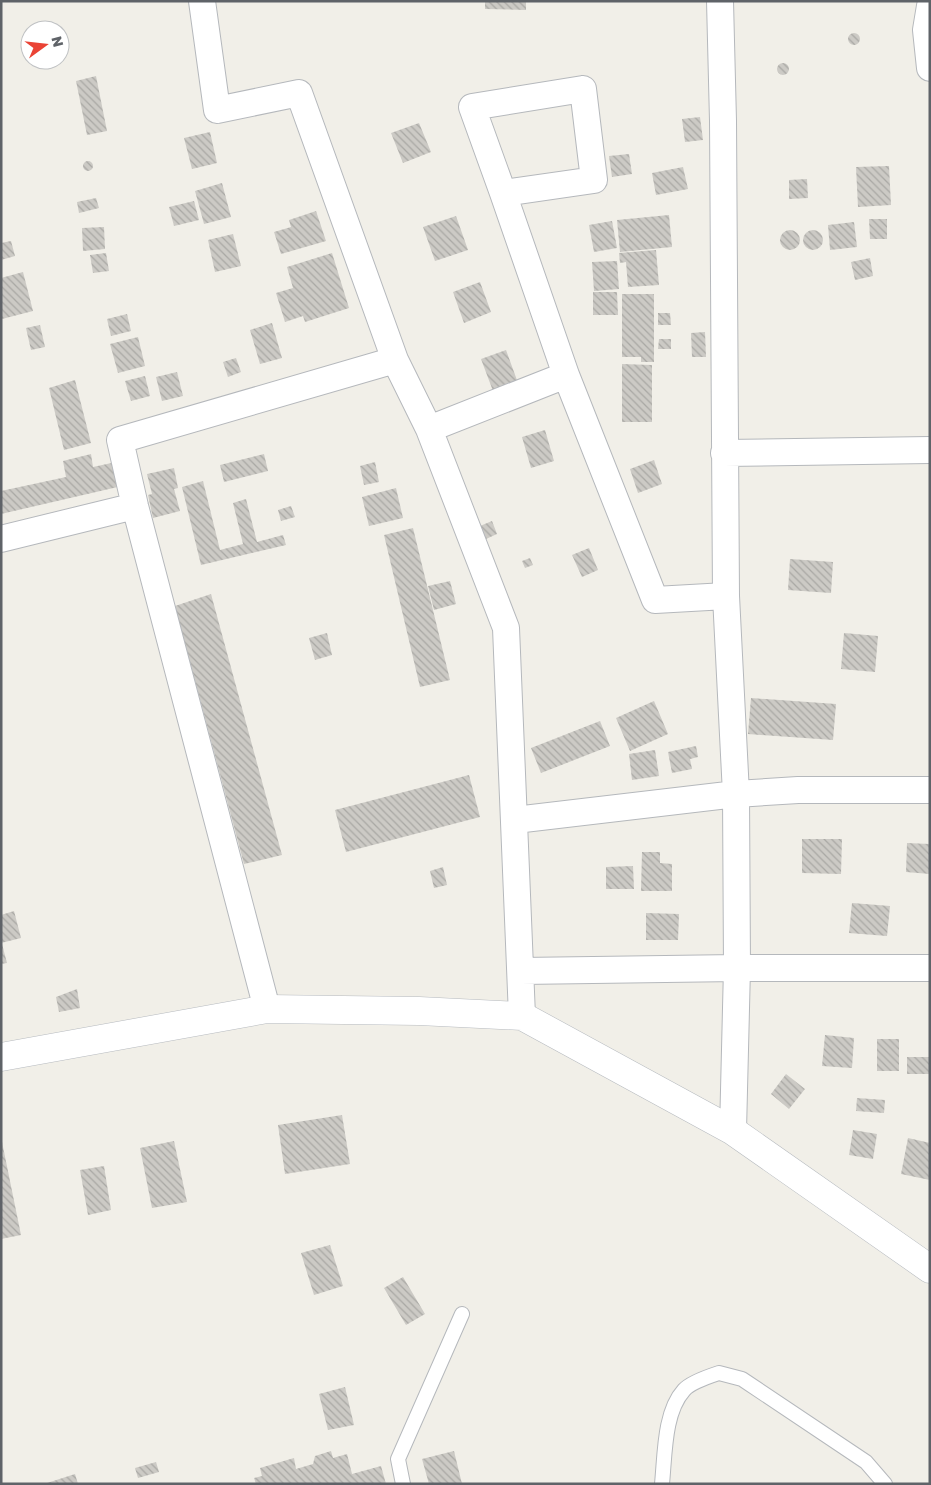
<svg xmlns="http://www.w3.org/2000/svg" width="931" height="1485" font-family="'Golos Text',sans-serif">
<style>
.building{fill:url(#building-back-hatch)}
.lines{fill:none;stroke-linecap:round;stroke-linejoin:round}
.lane-casing{stroke:#b5b8bc;stroke-width:16}
.street-casing{stroke:#b5b8bc;stroke-width:28}
.secondary-casing{stroke:#b6babf;stroke-width:29}
.lane{stroke:#fff;stroke-width:14}
.street{stroke:#fff;stroke-width:26}
.secondary{stroke:#fff;stroke-width:28}
</style>
<defs>
<pattern id="building-back-hatch" width="6" height="6" patternUnits="userSpaceOnUse" patternTransform="scale(1.25)"><rect width="6" height="6" fill="#cccac5"/><path d="M-1 5l2 2M0 0l6 6M5-1l2 2" fill="none" stroke="#a9a8a4"/></pattern>
</defs>
<rect width="100%" height="100%" fill="#f1efe8"/>
<path class="building" d="M485,1H526V10L485,9Z
M848 39a6 6 0 1 1 12 0a6 6 0 1 1-12 0Z
M777 69a6 6 0 1 1 12 0a6 6 0 1 1-12 0Z
M96,76L107,131L87,135L76,81Z
M700,117L703,140L685,142L682,119Z
M419,123L431,152L403,163L391,133Z
M210,132L217,163L192,169L184,138Z
M629,154L632,174L612,177L609,156Z
M83 166a5 5 0 1 1 10 0a5 5 0 1 1-10 0Z
M889,166L891,205L858,207L856,167Z
M683,167L688,189L656,195L652,173Z
M807,179L808,198L789,199V180Z
M222,183L231,217L204,224L195,191Z
M96,198L99,208L79,213L77,202Z
M194,201L199,220L174,226L169,207Z
M316,211L326,241L281,254L274,232L291,227L289,220Z
M669,215L672,247L620,252L617,220Z
M456,216L468,250L435,261L423,227Z
M869,219H887V239H870Z
M612,221L617,248L594,252L589,225Z
M854,222L857,247L830,250L828,225Z
M104,227L105,249L83,251L82,228Z
M780 240a10 10 0 1 1 20 0a10 10 0 1 1-20 0Z
M803 240a10 10 0 1 1 20 0a10 10 0 1 1-20 0Z
M233,234L241,266L215,272L208,240Z
M11,241L15,256L1,260V243Z
M656,250L659,285L628,287L626,262L620,263L619,253Z
M106,253L109,271L93,273L90,255Z
M332,253L349,308L305,322L303,316L285,322L276,293L293,288L287,267Z
M870,258L873,276L855,280L851,262Z
M617,261L619,289L594,291L592,262Z
M23,272L33,311L2,319L1,278Z
M480,282L491,312L464,323L453,292Z
M593,292H617L618,315H593Z
M622,294H654V362H641V357H622Z
M658,313H670L671,325H658Z
M127,314L131,331L111,336L107,319Z
M272,323L282,358L260,364L250,330Z
M40,325L45,347L31,350L26,328Z
M705,332L706,357H692L691,333Z
M138,337L145,366L118,373L110,344Z
M659,339H671V349H658Z
M506,350L518,383L493,391L481,359Z
M236,358L241,372L228,377L223,362Z
M622,364L652,365V422H622Z
M177,372L183,396L162,401L156,377Z
M145,376L150,396L131,401L125,381Z
M75,380L91,443L64,450L49,388Z
M545,430L554,461L531,468L522,437Z
M91,454L93,467L116,462L122,486L1,514V491L66,477L63,461Z
M264,454L268,471L224,482L220,465Z
M654,460L662,484L638,493L630,469Z
M375,462L379,482L364,485L360,466Z
M174,468L178,488L174,489L180,511L153,518L148,495L152,494L147,474Z
M203,481L220,550L243,544L233,503L246,499L257,542L283,535L286,545L201,565L182,487Z
M396,488L403,518L369,526L362,497Z
M291,506L295,517L281,521L278,510Z
M492,521L497,534L486,539L480,526Z
M413,528L450,680L420,687L384,535Z
M589,548L598,570L582,577L572,555Z
M530,558L533,565L525,568L522,561Z
M790,559L833,562L831,593L788,590Z
M450,581L456,604L434,610L428,586Z
M211,594L282,855L244,864L175,606Z
M327,633L332,655L315,660L309,638Z
M844,633L878,636L875,672L841,669Z
M751,698L836,704L833,740L748,734Z
M654,701L668,734L630,751L616,718Z
M600,721L610,746L541,773L531,748Z
M696,746L698,757L690,759L692,769L672,773L668,752Z
M655,750L659,776L632,780L629,754Z
M469,775L480,817L346,852L335,810Z
M802,839H842L841,874L802,873Z
M907,843L930,844V874L906,872Z
M642,852H660V863L672,864V891H641Z
M633,866L634,889H606V867Z
M443,867L447,885L434,888L430,871Z
M852,903L890,906L887,936L849,933Z
M14,911L21,938L1,943V915Z
M646,913L679,914L678,940H646Z
M2,944L7,963L1,964V945Z
M77,989L80,1008L59,1012L56,997Z
M825,1035L854,1038L852,1068L822,1066Z
M877,1039H899V1071H877Z
M907,1057H930V1074H907Z
M786,1074L805,1089L789,1109L771,1094Z
M857,1098L885,1100L884,1113L856,1111Z
M342,1115L350,1164L285,1174L278,1125Z
M853,1130L877,1134L873,1159L849,1155Z
M1,1137L21,1235L1,1239Z
M908,1138L930,1143V1180L901,1174Z
M174,1141L187,1202L152,1208L140,1148Z
M104,1166L111,1210L88,1215L80,1170Z
M330,1245L343,1286L314,1295L301,1253Z
M403,1277L425,1314L406,1325L384,1288Z
M345,1387L354,1425L328,1430L319,1394Z
M331,1451L333,1458L347,1454L352,1474L381,1466L386,1484H256L254,1478L262,1476L260,1468L294,1458L296,1469L313,1464L315,1456Z
M454,1451L462,1484H429L422,1459Z
M156,1462L159,1472L138,1478L135,1468Z
M75,1474L78,1484H47V1483Z"/>
<g class="lines">
<g class="lane-casing">
<path id="lane" d="M403,1484L398,1459L462,1314
M662,1484C665,1454 664,1412 684,1390C691,1382 710,1376 719,1373L742,1379L866,1462L885,1484"/>
</g>
<g class="street-casing">
<path id="street" d="M202,1L217,110L299,93L395,360L429,429L506,628L522,1016
M720,1L723,121L726,596L736,794L737,968L733,1131
M930,6L926,30L930,68
M503,193L594,180L583,89L472,107L503,193L566,375L655,600L726,596
M429,429L566,375
M724,453L930,450
M1,539L135,506
M515,820L736,794L798,790H930
M521,971L737,968H930
M267,1009L135,506L120,440L395,360"/>
</g>
<g class="secondary-casing">
<path id="secondary" d="M1,1057L267,1009L419,1011L522,1016L733,1131L930,1269"/>
</g>
<use href="#lane" class="lane"/>
<use href="#street" class="street"/>
<use href="#secondary" class="secondary"/>
</g>
<rect width="931" height="1485" fill="none" stroke="#5f6368" stroke-width="5"/>
<g transform="translate(45 45) rotate(75)"><circle r="24" fill="#ffffff" stroke="#bfc1c3"/>
<path d="M0-4L9 19L0 12L-9 19Z" fill="#ea4335"/>
<text y="-8" font-size="14" font-weight="bold" text-anchor="middle" fill="#5f6368">N</text>
</g>
</svg>
